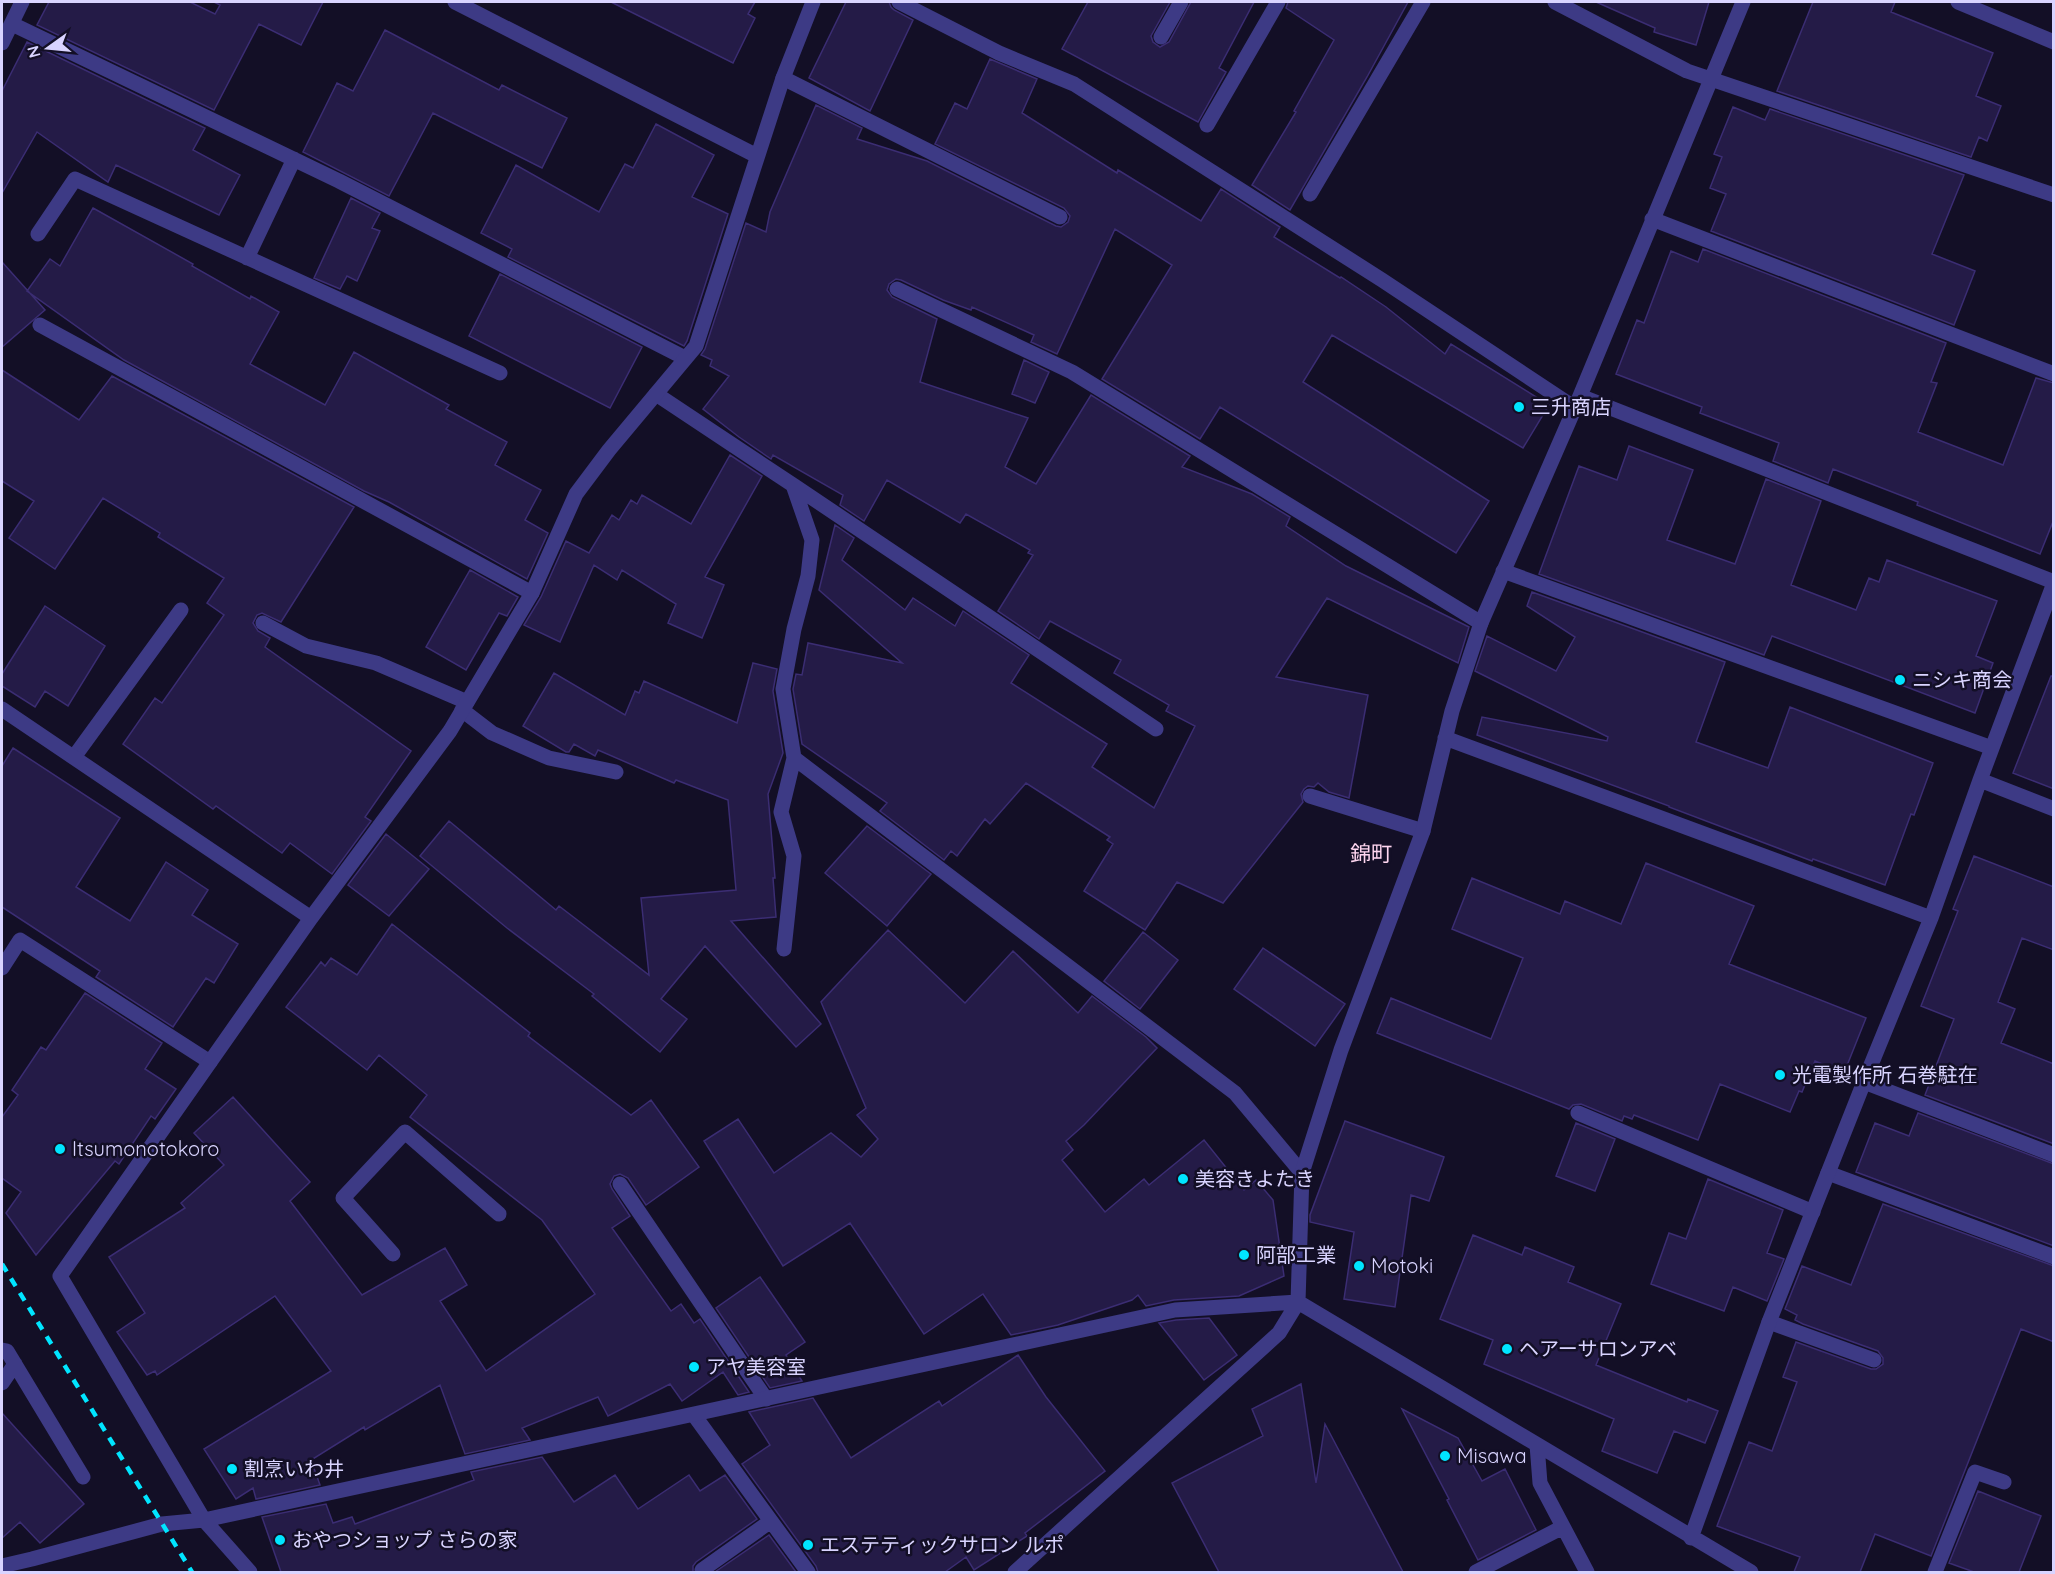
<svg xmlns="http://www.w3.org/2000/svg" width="2055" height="1574" font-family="Quicksand,'Noto Sans JP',sans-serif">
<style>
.building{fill:#241b47;stroke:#3b2d73;stroke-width:1.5}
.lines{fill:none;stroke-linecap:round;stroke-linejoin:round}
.service{stroke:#3d3a85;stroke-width:15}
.minor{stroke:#3d3a85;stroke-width:15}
.rail{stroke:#00e5ff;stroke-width:4.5;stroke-dasharray:9 8;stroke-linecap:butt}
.poi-dot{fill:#00e5ff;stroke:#130f26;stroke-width:2}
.labels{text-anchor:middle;stroke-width:5;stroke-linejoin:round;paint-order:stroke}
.poi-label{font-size:20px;fill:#d9d4ff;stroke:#130f26;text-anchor:start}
.neighbourhood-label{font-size:21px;fill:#ffd6f0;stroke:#130f26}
</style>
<rect width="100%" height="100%" fill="#130f26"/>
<path class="building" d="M49,2H190L215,14L220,5L214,2H323L301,45L259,24L214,110L37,25Z
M611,2H755L748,14L755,18L733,63Z
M846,2H889L891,7L894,10L913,20L870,111L809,78Z
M1088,2H1170L1151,36L1153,42L1160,47L1169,42L1191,2H1254L1219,68L1226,72L1198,122L1062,49Z
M1288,2H1408L1367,77L1290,210L1252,185L1296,112L1294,111L1334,40L1286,8Z
M1596,2H1709L1696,45L1654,32L1655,28Z
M1813,2H1895L1891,12L1993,53L1976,96L2001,106L1987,141L1979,137L1971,157L1777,91Z
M385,30L499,90L502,85L567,118L542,168L433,113L389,196L303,152L337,83L353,91Z
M27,42L205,128L193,150L240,175L219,215L116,165L108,182L37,132L2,193V91Z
M990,59L1037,79L1022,113L1117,173L1118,170L1201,221L1221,189L1280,227L1274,237L1340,278L1341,277L1386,307L1445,354L1451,344L1549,405L1523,448L1332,335L1303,382L1489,501L1456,553L1220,407L1200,439L1102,379L1172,265L1115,229L1057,354L1031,342L1034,335L972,307L971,310L943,300L901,280L896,279L889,284L887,290L892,297L937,319L920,382L1028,418L1005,467L1036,484L1091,395L1190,456L1182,467L1252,494L1290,517L1286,526L1346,566L1469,627L1458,663L1327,598L1276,677L1368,695L1349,798L1329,792L1318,783L1314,787L1308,786L1304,789L1301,794L1303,802L1223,903L1177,882L1145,930L1084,891L1113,844L1107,840L1110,837L1026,783L990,824L985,819L957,856L951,851L944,860L880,811L887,803L802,744L793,689L796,674L802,675L808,643L902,663L819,590L835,525L854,538L842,560L905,610L913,598L955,626L963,611L1029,655L1011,683L1107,744L1092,767L1154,808L1195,726L1166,711L1169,705L1114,673L1121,660L1050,621L1039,639L998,611L1033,555L1028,553L1030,550L966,514L960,523L887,480L864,521L840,505L843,495L773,455L771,459L739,437L703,409L729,376L710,366L712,360L701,355L705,349L746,223L766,232L770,212L816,105L862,128L857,139L927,161L1056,226L1061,227L1068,222L1070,216L1064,208L935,144L955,103L967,109Z
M1733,107L1765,120L1770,109L1964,175L1932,254L1975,271L1954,325L1711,231L1726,194L1710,188L1722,157L1714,154Z
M656,124L714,155L692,197L728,214L687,341L684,346L508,257L512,249L481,233L516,165L599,212L625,164L633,168Z
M351,198L380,213L372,228L380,231L357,281L347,276L340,289L314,278Z
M93,208L193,264L192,266L250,299L251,296L279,312L250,364L325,405L354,352L449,405L446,409L507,442L495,465L541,490L525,520L548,533L527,579L389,502L364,491L124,360L27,291L50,259L60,266Z
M1703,249L1946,343L1931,382L1937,383L1918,432L2003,465L2036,378L2054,383V519L2040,554L1917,505L1918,502L1833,469L1828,483L1773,461L1779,443L1700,413L1702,407L1616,374L1637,320L1644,323L1671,251L1698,262Z
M2,262L45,310L2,347Z
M500,274L642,347L610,408L469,336Z
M1024,360L1049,372L1035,403L1012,394Z
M2,370L79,420L112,376L354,507L281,622L262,613L257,615L253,623L258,631L270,638L265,647L411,751L365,817L371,821L332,874L290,843L282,853L216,806L213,809L123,744L155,698L162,703L224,615L207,603L224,578L158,537L160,533L103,498L55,569L9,538L34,501L2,481Z
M1629,446L1693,470L1667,540L1735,564L1766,479L1821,501L1791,585L1856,610L1869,578L1879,582L1887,560L1997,601L1976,656L1993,663L1975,713L1772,636L1764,655L1539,574L1579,466L1617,480Z
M730,455L762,476L705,577L724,585L702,638L668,623L676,604L622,570L617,580L594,565L560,642L524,625L541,597L566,541L589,553L612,515L619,520L631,500L637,504L642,495L691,524Z
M470,570L518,597L507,616L499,613L466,670L426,647Z
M1532,592L1725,662L1696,742L1768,768L1790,707L1933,763L1914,815L1911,814L1885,885L1813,859L1812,861L1669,807V806L1477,735L1482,717L1607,741L1608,737L1475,671L1487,636L1556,671L1575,637L1527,606Z
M45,606L105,646L68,706L45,691L35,707L2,686V674Z
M753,663L777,669L773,691L783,753L768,794L775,878H773L776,917L731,921L821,1024L796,1047L705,946L661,999L687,1019L660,1052L592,996L594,994L507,928L420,856L449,821L556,910L559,906L649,975L641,898L736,890L728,800L676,780L674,783L598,750L595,756L574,744L569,752H566L523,726L554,673L625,715L635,691L639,693L644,681L737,723Z
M2051,676H2054V789L2013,773Z
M13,748L120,818L76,887L130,921L166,862L208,890L192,915L238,944L214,983L206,978L173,1027L96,977L100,971L2,907V766Z
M867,826L931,874L887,926L825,873Z
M386,834L429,869L389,916L348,885Z
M1974,856L2054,887V950L2022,938L1998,1002L2015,1009L2001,1043L2054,1064V1144L1925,1095L1954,1019L1921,1006L1958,911L1953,909Z
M1646,863L1754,906L1729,964L1866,1018L1844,1073L1815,1061L1802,1092L1799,1091L1790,1112L1720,1084L1698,1140L1634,1115L1632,1119L1624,1116L1622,1121L1581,1104L1573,1105L1569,1109L1377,1033L1391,998L1491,1039L1523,958L1452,929L1472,878L1560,914L1565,901L1621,924Z
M392,924L530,1033L528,1036L631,1115L651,1100L699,1167L646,1205L628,1178L620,1174L614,1176L610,1184L612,1189L630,1216L612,1228L671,1311L681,1304L694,1323L700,1319L749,1392L738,1395L723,1372L682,1401L670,1384L608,1416L598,1397L522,1428L530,1440L465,1454L440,1385L365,1430L364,1427L311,1460L320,1485L256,1499L253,1488L236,1499L204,1449L331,1371L275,1296L157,1375L155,1371L147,1375L117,1332L145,1313L109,1257L185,1208L181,1203L224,1165L194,1133L233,1097L310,1182L290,1201L362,1295L445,1248L467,1285L440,1301L486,1371L595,1294L542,1220L410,1117L427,1095L379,1055L367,1070L286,1007L321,962L325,966L331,958L357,975Z
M888,930L965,1003L1013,951L1078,1013L1092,996L1146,1037L1157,1048L1084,1125L1066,1141L1073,1150L1062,1160L1105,1212L1144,1179L1149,1185L1204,1140L1244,1190L1256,1180L1273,1200L1284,1276L1239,1296L1174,1300L1146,1306L1138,1295L1132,1300L1058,1325L1011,1335L983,1294L924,1334L850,1223L783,1266L704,1141L738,1119L774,1173L831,1133L861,1157L878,1139L857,1115L866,1108L821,1002Z
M1143,932L1178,960L1140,1009L1104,981Z
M1263,948L1345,1004L1315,1046L1234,989Z
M85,993L162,1043L145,1069L176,1089L155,1119L151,1116L119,1164L115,1161L36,1255L6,1213L21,1192L2,1178V1117L18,1095L12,1090L41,1047L46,1050Z
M1918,1113L2054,1164V1246L1856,1172L1875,1123L1909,1136Z
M1345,1121L1444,1157L1429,1201L1411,1195L1395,1307L1344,1299L1354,1232L1310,1222V1215Z
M1576,1123L1615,1139L1595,1191L1556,1176Z
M1708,1179L1783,1210L1767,1253L1784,1259L1767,1301L1733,1287L1724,1311L1651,1284L1669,1233L1686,1239Z
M1883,1204L2054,1266V1342L2021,1329L1931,1556L1875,1534L1860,1572H1794L1800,1557L1717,1526L1749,1442L1772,1451L1797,1382L1783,1377L1796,1342L1871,1369H1876L1883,1364V1358L1878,1351L1803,1324L1795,1320L1797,1315L1785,1309L1802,1266L1851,1285Z
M1473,1235L1522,1255L1525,1247L1574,1267L1568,1282L1621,1304L1596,1365L1687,1402L1688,1399L1718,1411L1705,1443L1674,1431L1657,1473L1602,1451L1614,1419L1484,1364L1493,1340L1440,1319Z
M760,1277L805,1342L786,1355L802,1381L770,1388L716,1308Z
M1209,1318L1237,1355L1204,1380L1159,1323L1176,1320Z
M1018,1355L1046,1397L1105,1471L1025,1533L1027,1536L974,1570L966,1557L945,1572H818L816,1566L742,1464L770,1445L749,1412L813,1398L851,1458L939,1401L942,1406Z
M1301,1384L1316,1483L1325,1424L1403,1572H1219L1172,1483L1263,1436L1252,1409Z
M1402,1409L1458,1438L1482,1481L1505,1469L1536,1530L1478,1560L1447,1500L1449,1499Z
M2,1413L84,1504L40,1543L20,1522L2,1538Z
M542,1457L574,1502L615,1475L638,1509L689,1475L700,1491L725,1475L757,1519L696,1562L693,1566V1572H281L262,1517L326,1504L333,1523L352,1517L355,1524L474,1480L471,1472Z
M1978,1491L2041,1516L2019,1572H1974L1949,1563Z
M769,1535L796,1572H715Z"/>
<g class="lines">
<path class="service" d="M899,2L999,53L1074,84L1382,280L1575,408
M1958,2L2054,42
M12,24L339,181L685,358
M1161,37L1181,2
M2,43L22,2
M783,78L1060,217
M1207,125L1278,2
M1310,194L1423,2
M38,234L75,179L500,373
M247,258L294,159
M897,289L1072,372L1481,623
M40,325L532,593
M656,394L793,485L812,540L808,576L794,629L783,689L794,758L781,812L794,856L784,949
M793,485L1156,729
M263,623L306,646L376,663L467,702
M462,710L492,733L549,758L616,772
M74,757L181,610
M794,758L1235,1093L1302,1173
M1310,796L1423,831
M2,968L20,940L210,1062
M1864,1082L2054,1155
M1578,1113L1813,1212
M1828,1173L2054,1257
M620,1184L766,1399
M393,1254L343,1198L405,1132L499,1214
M1769,1322L1874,1360
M2,1350L7,1351L83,1477
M2,1383L15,1364
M694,1415L808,1572
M702,1570L771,1521
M1935,1572L1975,1472L2004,1482"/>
<path class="minor" d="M455,2L757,156
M1555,2L1687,71L2054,195
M1652,219L2054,374
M1580,396L2054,582
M1503,571L1992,748
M2,709L311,918
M1445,738L1931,918
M1980,780L2054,809
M1537,1445L1540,1483L1587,1572
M1691,1538L1769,1322L1864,1082L1931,918L1980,780L2054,583
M2,1566L32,1559L162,1524L204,1520L1175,1310L1298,1302L1751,1572
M250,1572L204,1520L60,1276L311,918L450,731L532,593L576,494L609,450L696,346L783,78L813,2
M1015,1572L1279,1333L1298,1302L1302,1173L1341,1050L1423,831L1452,711L1481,623L1580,396L1743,2
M1476,1572L1563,1527"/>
<path class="rail" d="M2,1264L192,1572"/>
</g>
<g class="poi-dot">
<circle cx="1519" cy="407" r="6"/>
<circle cx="1900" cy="680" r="6"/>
<circle cx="1780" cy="1075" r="6"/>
<circle cx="60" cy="1149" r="6"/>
<circle cx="1183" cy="1179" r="6"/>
<circle cx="1244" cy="1255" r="6"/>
<circle cx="1359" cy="1266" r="6"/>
<circle cx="1507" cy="1349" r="6"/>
<circle cx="694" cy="1367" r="6"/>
<circle cx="1445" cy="1456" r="6"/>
<circle cx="232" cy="1469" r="6"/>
<circle cx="280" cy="1540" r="6"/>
<circle cx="808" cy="1545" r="6"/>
</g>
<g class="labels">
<g class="poi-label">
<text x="1531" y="414">三升商店</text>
<text x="1912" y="687">ニシキ商会</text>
<text x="1792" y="1082">光電製作所 石巻駐在</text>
<text x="72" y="1156">Itsumonotokoro</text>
<text x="1195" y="1186">美容きよたき</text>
<text x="1256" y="1262">阿部工業</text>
<text x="1371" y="1273">Motoki</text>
<text x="1519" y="1356">ヘアーサロンアベ</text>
<text x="706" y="1374">アヤ美容室</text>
<text x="1457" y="1463">Misawa</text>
<text x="244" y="1476">割烹いわ井</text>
<text x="292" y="1547">おやつショップ さらの家</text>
<text x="820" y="1552">エステティックサロン ルポ</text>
</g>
<g class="neighbourhood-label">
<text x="1371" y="861">錦町</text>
</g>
</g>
<rect width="2055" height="1574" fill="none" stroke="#d9d4ff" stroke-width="6"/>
<g transform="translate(48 48) rotate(255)" stroke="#130f26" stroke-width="4.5" paint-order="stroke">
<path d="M0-4.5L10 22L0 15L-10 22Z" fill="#d9d4ff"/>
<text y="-9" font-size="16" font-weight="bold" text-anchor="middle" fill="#d9d4ff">N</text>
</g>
</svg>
